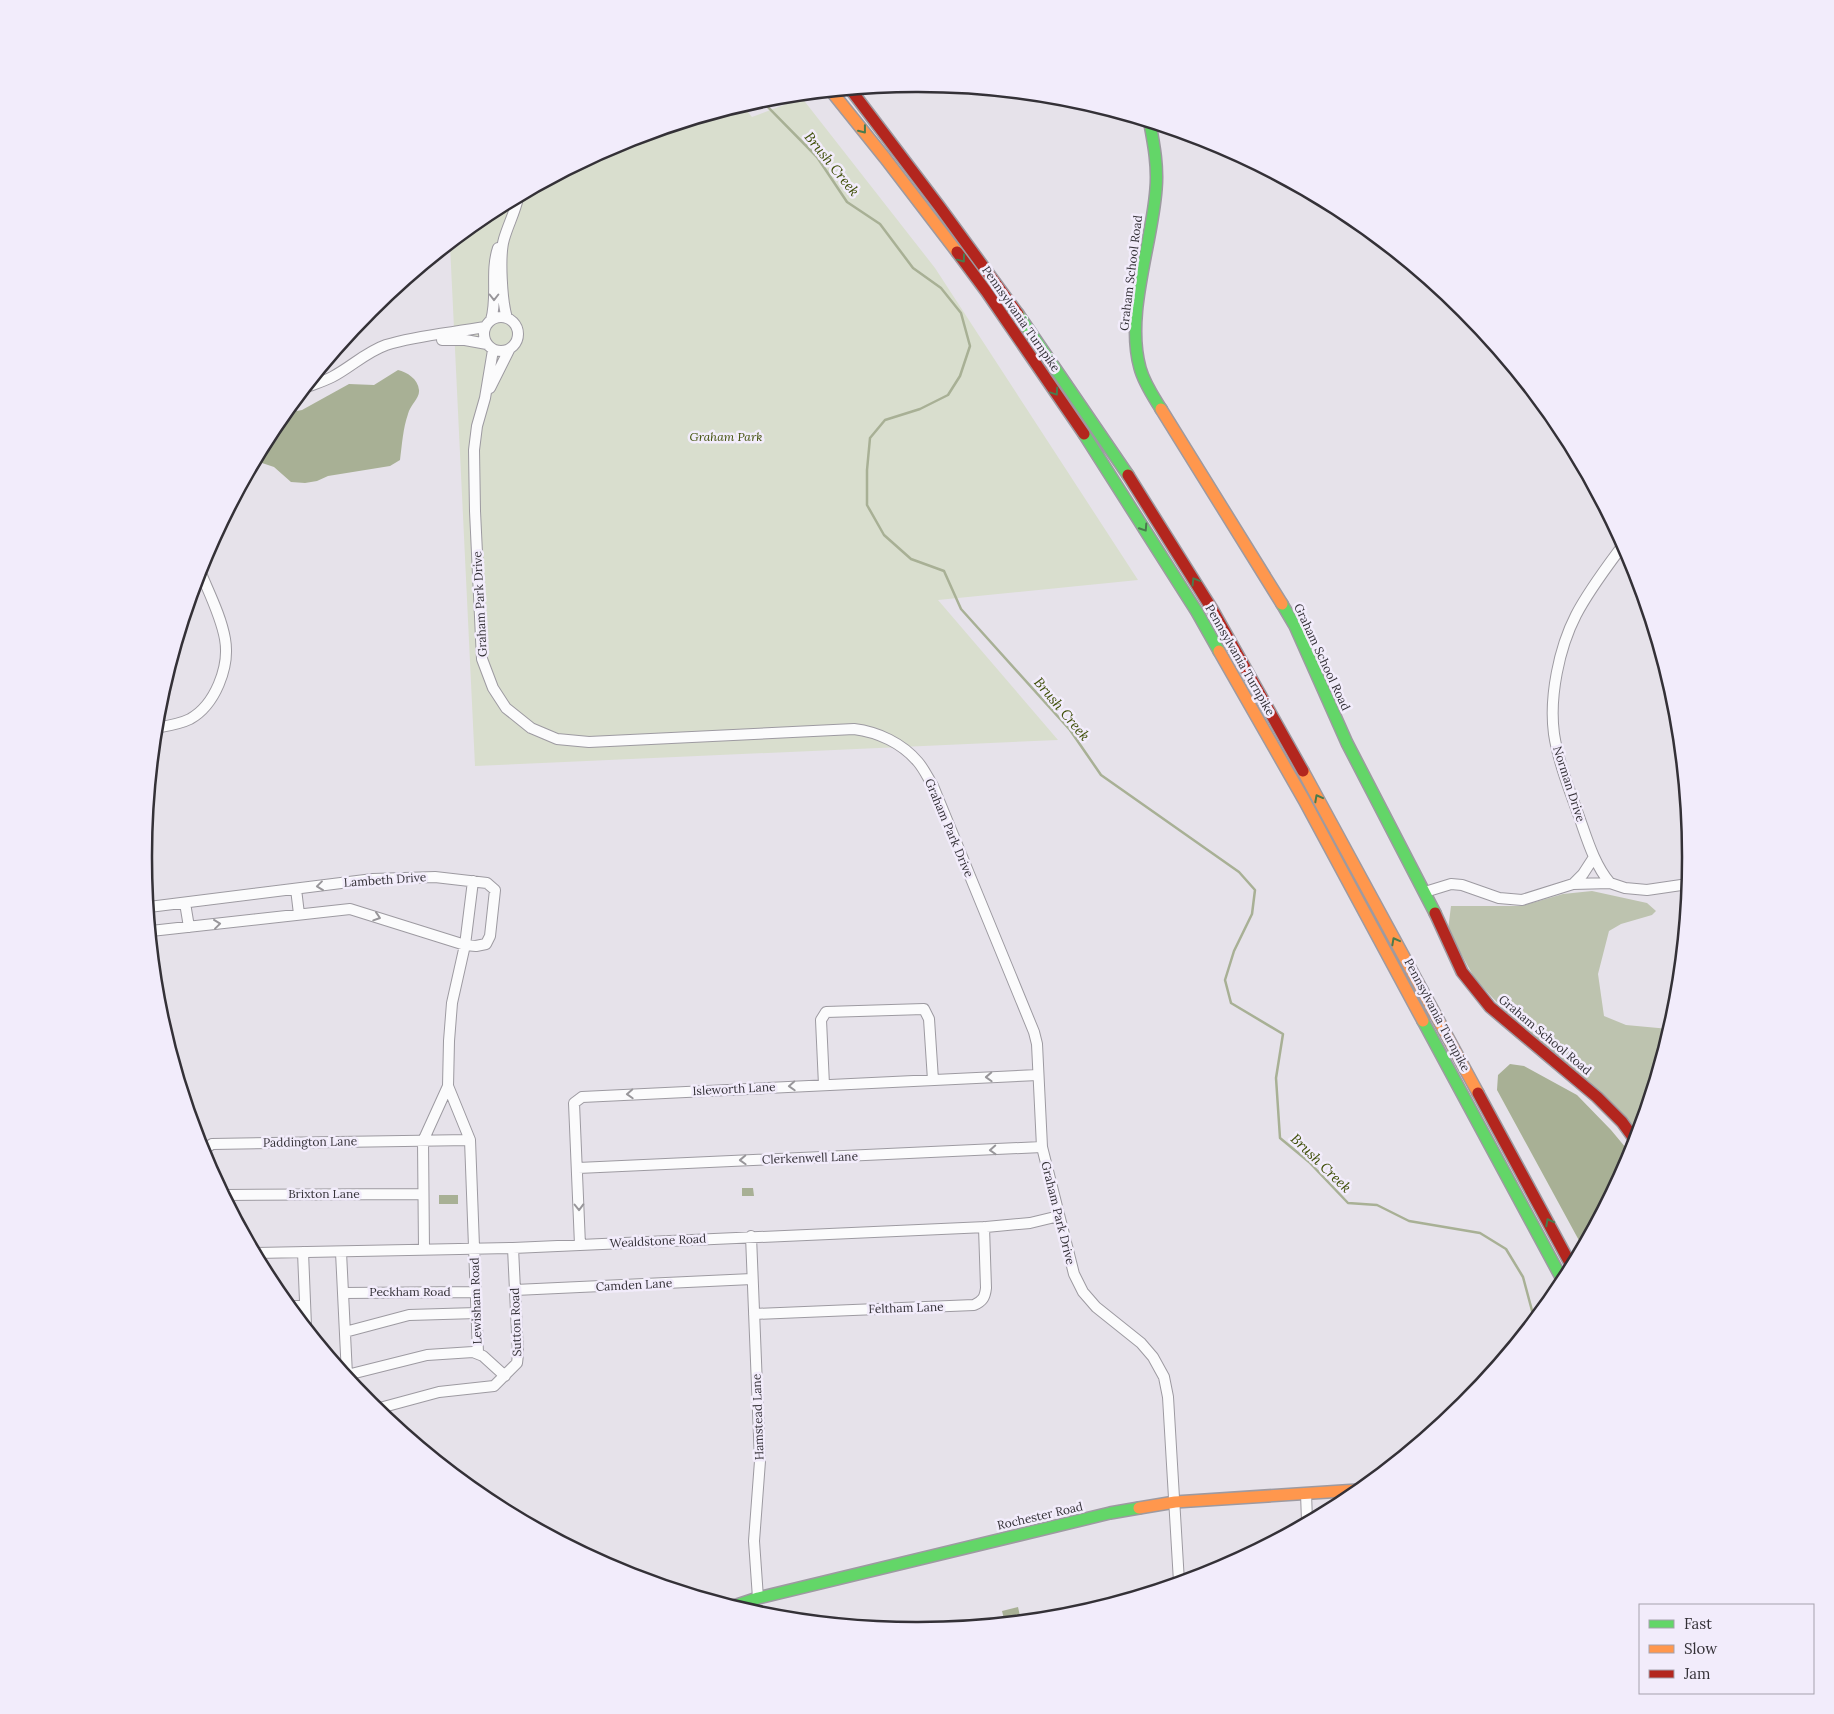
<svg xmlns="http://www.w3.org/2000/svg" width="1834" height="1714" font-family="Lora,serif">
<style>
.green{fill:#d9dece}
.forest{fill:#bdc3af}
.water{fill:#a8b095}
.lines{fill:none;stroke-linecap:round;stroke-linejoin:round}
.stream{stroke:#a8b095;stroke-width:2.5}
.street-casing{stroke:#9d9aa1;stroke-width:12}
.fast-casing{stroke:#9d9aa1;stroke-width:14}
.slow-casing{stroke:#9d9aa1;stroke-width:14}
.jam-casing{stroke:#9d9aa1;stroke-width:14}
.street{stroke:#fbfbfc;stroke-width:10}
.fast{stroke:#63d668;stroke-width:11}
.slow{stroke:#ff974d;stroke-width:11}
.jam{stroke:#b3261e;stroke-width:11}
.oneway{stroke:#497b4d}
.oneway2{stroke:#98969a}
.labels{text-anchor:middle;stroke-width:5;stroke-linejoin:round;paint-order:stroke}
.street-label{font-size:12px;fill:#343137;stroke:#f2ecfb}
.park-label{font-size:12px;font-style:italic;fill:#3e4e06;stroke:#f2ecfb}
.water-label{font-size:14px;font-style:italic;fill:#3d4d05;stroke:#f2ecfb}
.rim{fill:none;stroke:#343137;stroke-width:2.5}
</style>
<rect width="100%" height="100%" fill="#e6e2ea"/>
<path class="green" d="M802,98L935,268L1138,580L938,600L1058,740L475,766L450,245L488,214L621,143L743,106L752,117Z"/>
<path class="forest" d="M1592,891L1647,903L1656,911L1652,915L1621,924L1609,931L1598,974L1604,1016L1626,1025L1669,1029L1638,1132L1506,1012L1475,979L1448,930L1451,906H1521L1563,894Z"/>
<path class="water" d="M398,370C407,372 418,379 419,390C420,398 410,405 408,414C403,428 402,445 400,460L390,466L328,476L317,481L305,483L291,482L274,467L256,461L274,427L286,413L302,410L349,384L374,385Z
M1510,1064L1524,1066L1577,1095L1611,1130L1631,1154L1582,1246L1497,1090L1498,1075Z
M742,1188H753L754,1196H742Z
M439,1195H458V1204H439Z
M1018,1607L1020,1616L1004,1619L1002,1611Z"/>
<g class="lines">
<path class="stream" d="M761,100L817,157L847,202L880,224L913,268L941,288L961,313L970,346L960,376L948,395L920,409L885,420L870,438L867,470V505L884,535L911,559L944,571L961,609L1070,730L1101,775L1239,872L1255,890L1252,914L1234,951L1225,980L1231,1003L1283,1034L1276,1078L1280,1138L1309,1162L1348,1203L1377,1205L1409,1221L1480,1233L1506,1249L1523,1277L1534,1318"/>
<g class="street-casing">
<path id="street" d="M484 334a17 17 0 1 1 34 0a17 17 0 1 1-34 0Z
M507,318C502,302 499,256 504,239C508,225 515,212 518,198
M491,320C498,297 490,272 498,248
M442,340H465L487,344
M493,350L485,398L477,426L474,450L475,511L482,659L493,688L506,708L531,728L557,739L589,742L854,729C878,732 902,743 918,762C924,769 928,778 933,786L1034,1032L1037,1044L1042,1147L1074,1274L1083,1292L1096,1307L1141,1343L1153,1357L1164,1377L1168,1397L1179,1582
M307,387C315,384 324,381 332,377C351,367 366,352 386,345C418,335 452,333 485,327
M490,388L509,350
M156,728C167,726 180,724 190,719C215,705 230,667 225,639C221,616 209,593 200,571
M473,881L465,945L452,1003L449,1041L448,1086L470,1140L478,1353
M1610,883C1593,863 1586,835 1577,811C1568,786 1558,760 1554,734C1549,697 1559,648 1576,615C1589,590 1606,568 1623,545
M1573,884L1583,874L1594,857
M296,889L299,914
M1425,892L1451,884L1462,885L1499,898L1522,900L1573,884L1610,883L1625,888L1647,890L1688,884
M185,903L189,927
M149,907L373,879L435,877L487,883L495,890L490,936L486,944L476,946L465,945L350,909L151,931
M824,1085L821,1020L826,1012L924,1009L929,1019L933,1080
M204,1155L205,1149L212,1144L470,1140
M578,1168L1042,1147
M225,1195L423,1194
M751,1236L760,1461L754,1541L758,1598
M580,1245L574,1103L582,1097L1038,1075
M424,1250L423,1141L448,1086
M303,1252L306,1326
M341,1252L347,1375
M256,1253L513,1248L986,1227L1030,1223L1059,1216
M515,1290L752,1279
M343,1293L476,1292
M290,1306H305
M754,1314L974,1305C983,1301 985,1297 986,1288L984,1227
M345,1332L409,1315L477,1313
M347,1375L427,1355L473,1352L483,1356L505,1376
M376,1409L439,1392L494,1386L517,1363L518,1354L513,1248
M1306,1493L1307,1521"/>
</g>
<g class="fast-casing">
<path id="fast" d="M1150,124C1154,145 1158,167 1156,189C1152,245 1125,314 1140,368C1144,383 1153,396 1161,409
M1018,314L1128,475
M1084,434L1197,612L1219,651
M1282,604L1295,626L1347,743L1435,913
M1423,1021L1563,1281
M734,1606L758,1598L1110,1513L1139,1508"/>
</g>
<g class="slow-casing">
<path id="slow" d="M832,92L885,158L957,252
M1161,409L1282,604
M1219,651L1304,800L1423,1021
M1303,771L1478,1093
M1139,1508L1175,1502L1358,1490"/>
</g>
<g class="jam-casing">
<path id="jam" d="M851,90L939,206L1018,314
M957,252L986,291L1084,434
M1128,475L1212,609L1303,771
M1435,913L1462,972L1490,1007L1597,1097L1622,1122L1635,1140
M1478,1093L1571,1265"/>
</g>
<use href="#street" class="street"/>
<use href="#fast" class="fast"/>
<use href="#slow" class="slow"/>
<use href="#jam" class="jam"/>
</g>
<defs><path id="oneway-chevron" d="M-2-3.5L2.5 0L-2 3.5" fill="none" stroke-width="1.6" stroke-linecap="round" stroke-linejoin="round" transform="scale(1.25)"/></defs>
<g class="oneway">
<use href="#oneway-chevron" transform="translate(863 130) rotate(52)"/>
<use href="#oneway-chevron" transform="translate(962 259) rotate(53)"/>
<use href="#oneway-chevron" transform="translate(1055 392) rotate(56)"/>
<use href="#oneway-chevron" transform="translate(1144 528) rotate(57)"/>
<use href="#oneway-chevron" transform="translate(1195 581) rotate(-121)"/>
<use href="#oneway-chevron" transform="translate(1318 798) rotate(-118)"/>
<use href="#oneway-chevron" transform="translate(1395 941) rotate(-118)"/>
<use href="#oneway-chevron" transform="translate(1549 1222) rotate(-118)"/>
</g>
<g class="oneway2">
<use href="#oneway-chevron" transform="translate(494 297) rotate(90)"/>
<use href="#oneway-chevron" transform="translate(320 886) rotate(173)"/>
<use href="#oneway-chevron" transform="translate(377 917) rotate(18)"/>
<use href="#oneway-chevron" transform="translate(217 924) rotate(-7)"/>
<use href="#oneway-chevron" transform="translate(989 1077) rotate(178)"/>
<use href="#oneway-chevron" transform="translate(792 1086) rotate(177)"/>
<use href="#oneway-chevron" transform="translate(630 1094) rotate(177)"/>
<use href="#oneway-chevron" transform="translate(993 1150) rotate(177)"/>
<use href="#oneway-chevron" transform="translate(743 1160) rotate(178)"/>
<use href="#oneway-chevron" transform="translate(579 1207) rotate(89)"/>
</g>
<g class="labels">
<g class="street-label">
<text transform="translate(1131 273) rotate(-83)" y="4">Graham School Road</text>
<text transform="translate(1021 319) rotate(55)" y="4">Pennsylvania Turnpike</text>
<text transform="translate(480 604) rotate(-93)" y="4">Graham Park Drive</text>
<text transform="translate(1322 657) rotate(65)" y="4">Graham School Road</text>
<text transform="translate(1240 660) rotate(60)" y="4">Pennsylvania Turnpike</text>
<text transform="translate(1569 784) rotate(72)" y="4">Norman Drive</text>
<text transform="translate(949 828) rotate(67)" y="4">Graham Park Drive</text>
<text transform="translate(385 880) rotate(-4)" y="4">Lambeth Drive</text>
<text transform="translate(1437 1015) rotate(62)" y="4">Pennsylvania Turnpike</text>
<text transform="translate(1545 1035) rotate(40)" y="4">Graham School Road</text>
<text transform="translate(734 1089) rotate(-3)" y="4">Isleworth Lane</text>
<text transform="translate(310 1142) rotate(-1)" y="4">Paddington Lane</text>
<text transform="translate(810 1158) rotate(-2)" y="4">Clerkenwell Lane</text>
<text x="324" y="1198">Brixton Lane</text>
<text transform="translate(1058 1213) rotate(76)" y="4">Graham Park Drive</text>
<text transform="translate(658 1241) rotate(-3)" y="4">Wealdstone Road</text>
<text transform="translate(634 1285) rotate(-3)" y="4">Camden Lane</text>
<text x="410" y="1296">Peckham Road</text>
<text transform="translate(476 1301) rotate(-92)" y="4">Lewisham Road</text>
<text transform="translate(906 1308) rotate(-2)" y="4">Feltham Lane</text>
<text transform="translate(516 1322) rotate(-92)" y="4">Sutton Road</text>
<text transform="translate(758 1417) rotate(-92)" y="4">Hamstead Lane</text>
<text transform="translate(1040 1516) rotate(-13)" y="4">Rochester Road</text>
</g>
<g class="park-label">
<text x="726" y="441">Graham Park</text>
</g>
<g class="water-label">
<text transform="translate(832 164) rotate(51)" y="5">Brush Creek</text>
<text transform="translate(1062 709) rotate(50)" y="5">Brush Creek</text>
<text transform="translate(1321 1163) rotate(44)" y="5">Brush Creek</text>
</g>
</g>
<path d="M0 0H1834V1714H0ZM916 92H918A764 764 0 0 1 1682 856V858A764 764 0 0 1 918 1622H916A764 764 0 0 1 152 858V856A764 764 0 0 1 916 92Z" fill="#f2ecfb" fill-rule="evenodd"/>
<path class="rim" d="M916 92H918A764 764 0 0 1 1682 856V858A764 764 0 0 1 918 1622H916A764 764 0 0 1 152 858V856A764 764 0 0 1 916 92Z"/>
<rect x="1639" y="1604" width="175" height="90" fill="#f2ecfb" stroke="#a6a1ad"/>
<rect x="1649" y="1620" width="25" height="8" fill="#63d668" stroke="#a6a1ad"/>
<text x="1684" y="1629" font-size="15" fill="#343137">Fast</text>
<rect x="1649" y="1645" width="25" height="8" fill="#ff974d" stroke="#a6a1ad"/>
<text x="1684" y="1654" font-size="15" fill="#343137">Slow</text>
<rect x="1649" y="1670" width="25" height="8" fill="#b3261e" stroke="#a6a1ad"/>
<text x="1684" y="1679" font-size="15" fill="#343137">Jam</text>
</svg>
